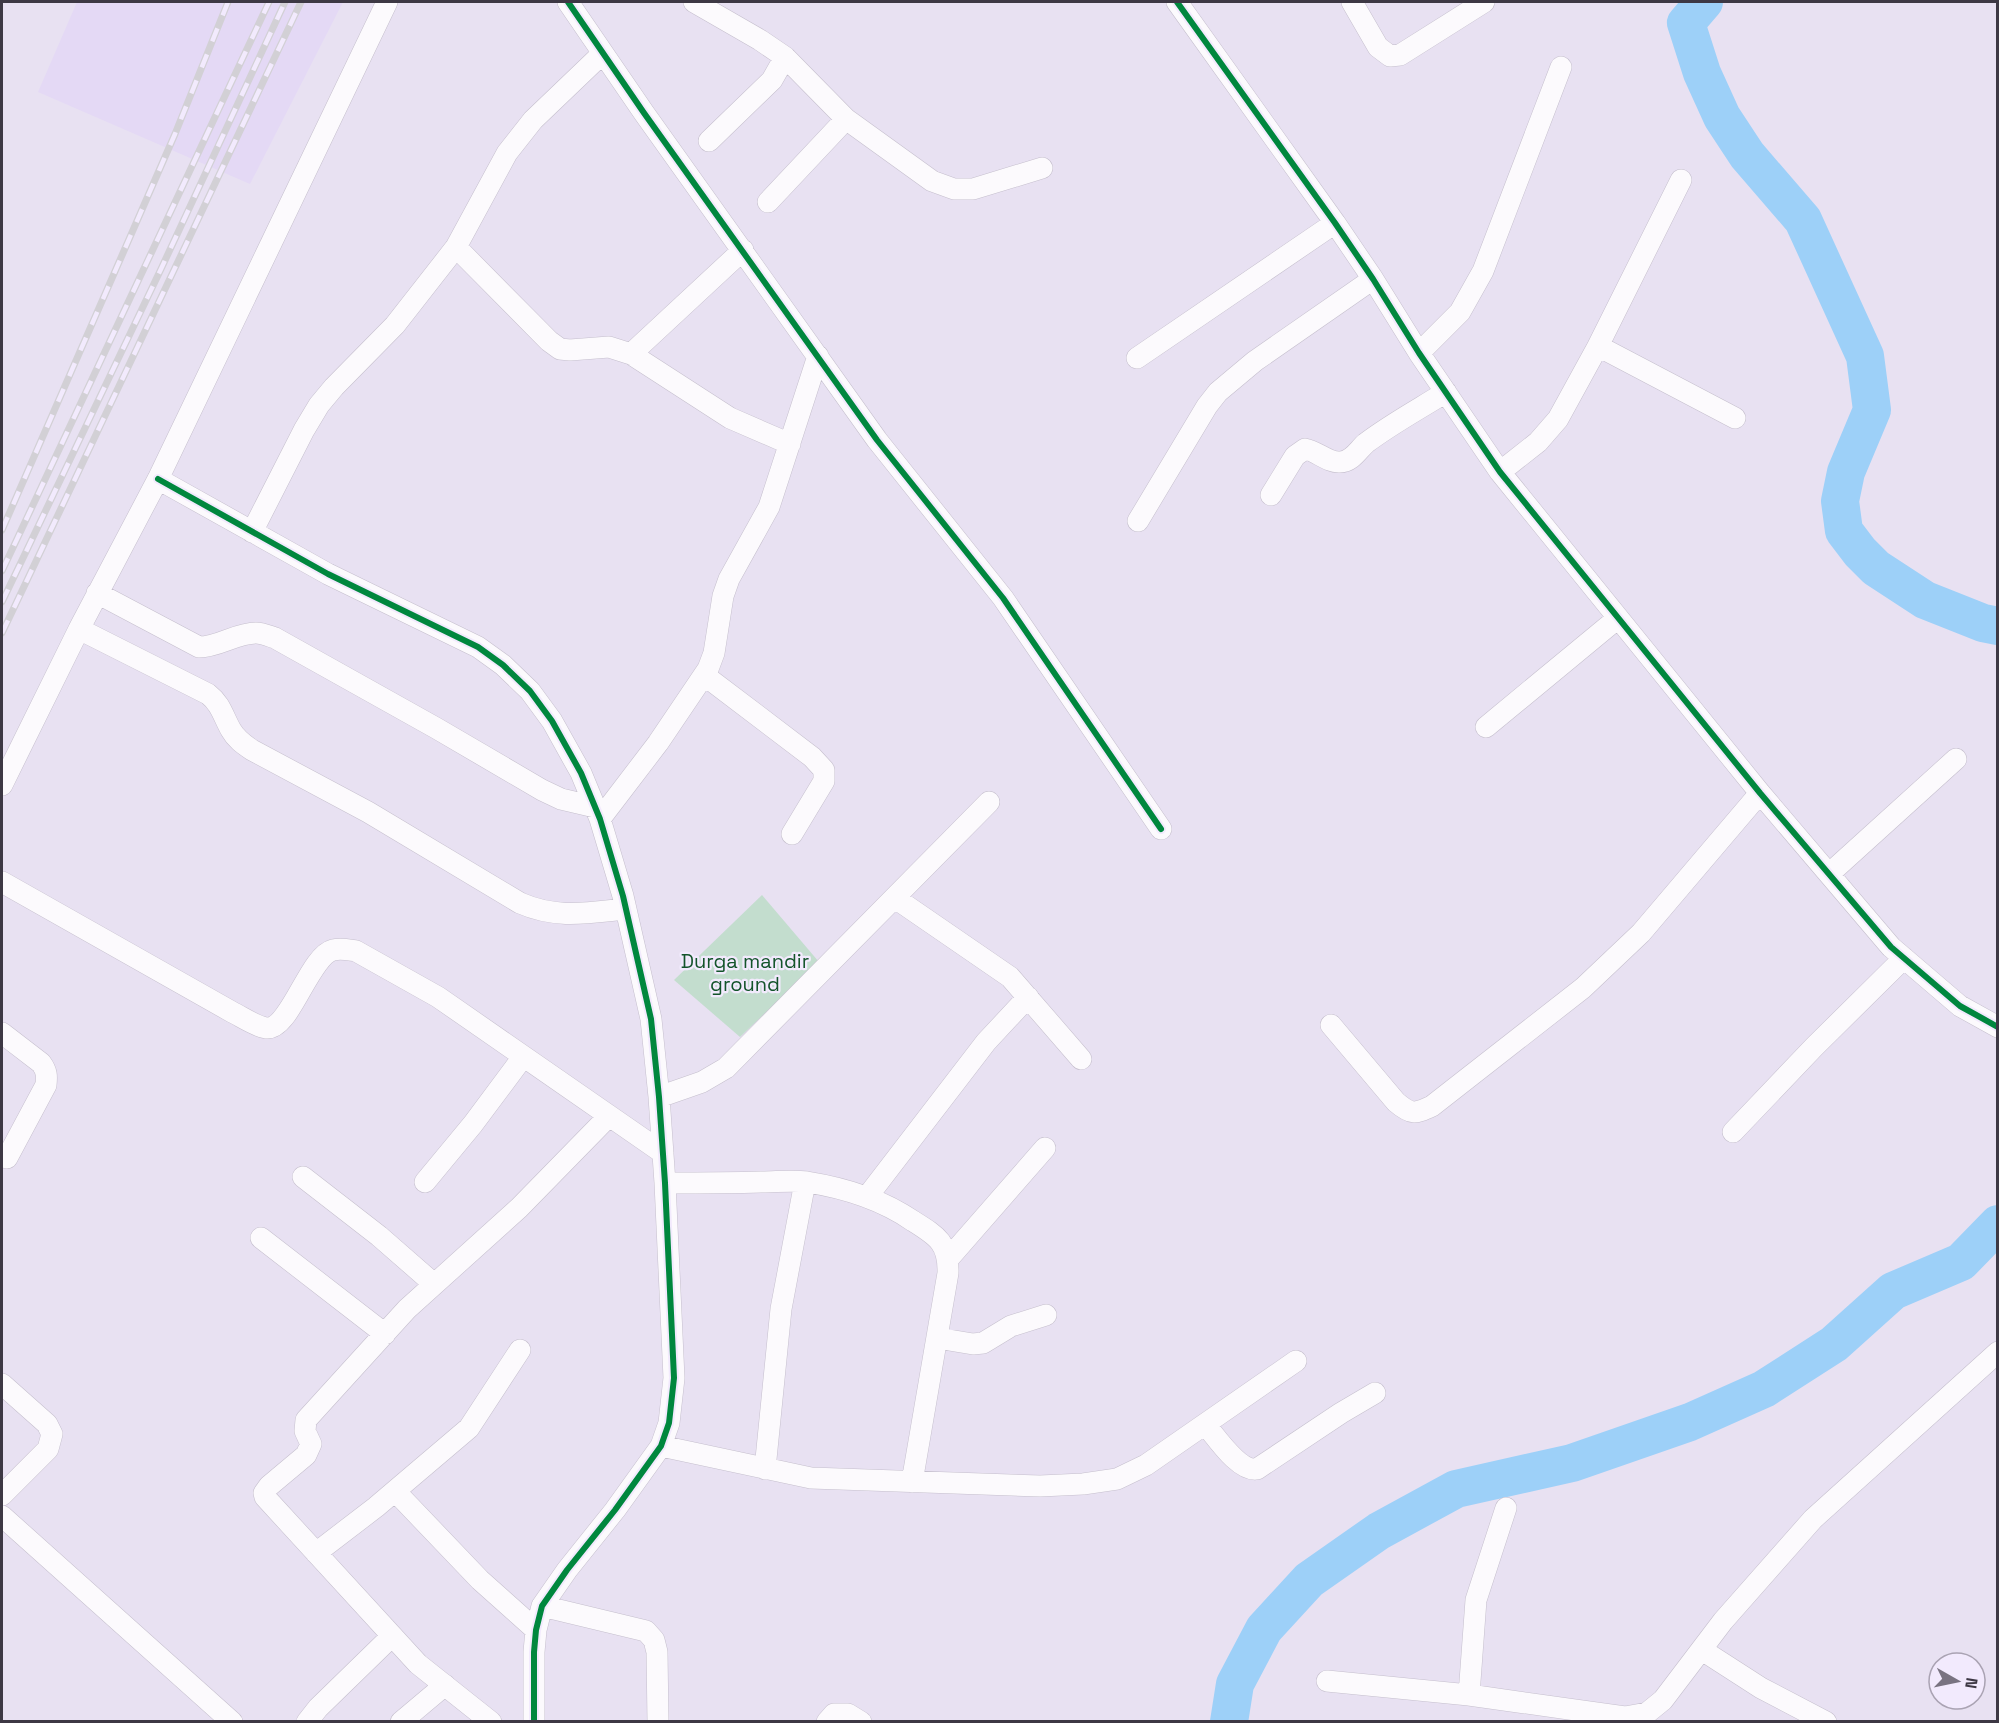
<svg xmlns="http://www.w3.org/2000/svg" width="1999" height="1723" font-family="'Space Grotesk',sans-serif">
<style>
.built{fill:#e4d9f5}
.green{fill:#c3ddce}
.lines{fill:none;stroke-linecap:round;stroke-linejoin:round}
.river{stroke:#9dd0f8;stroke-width:38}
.minor-casing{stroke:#c5bfcd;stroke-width:22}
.minor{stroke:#fcfafd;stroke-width:21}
.rail-casing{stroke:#d2d0d5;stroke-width:7}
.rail{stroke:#f2eafd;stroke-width:4.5;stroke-dasharray:14;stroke-linecap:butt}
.cycleway-casing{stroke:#f2eafd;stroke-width:10}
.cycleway{stroke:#00873e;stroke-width:6}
.labels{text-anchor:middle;stroke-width:4.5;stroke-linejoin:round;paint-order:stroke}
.park-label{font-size:20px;fill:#13542a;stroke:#f2eafd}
</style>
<rect width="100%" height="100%" fill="#e8e1f2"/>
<path class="built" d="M77,2H343L250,184L38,92Z"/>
<path class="green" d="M762,895L819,962L740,1037L674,980Z"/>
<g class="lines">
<path class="river" d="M1704,2L1686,23L1702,73L1722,117L1747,155L1803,220L1865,356L1872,410L1846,472L1840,501L1844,531L1860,552L1876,568L1925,600L1983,623L1998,626
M1229,1722L1235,1684L1264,1629L1309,1580L1379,1531L1456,1489L1572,1463L1690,1422L1764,1389L1834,1344L1893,1291L1961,1262L1998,1224"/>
<g class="minor-casing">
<path id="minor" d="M568,2L644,113L877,440L1003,598L1161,829
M694,2L760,40L785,57L846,119L932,181L954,189H973L1042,168
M1177,2L1335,223L1373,279L1419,353L1500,472L1760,793L1891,947L1960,1006L1998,1027
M1352,2L1378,47L1390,56L1400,55L1484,2
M709,141L772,80L785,57
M768,202L846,119
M456,247L549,341L560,349L570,350L609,347L631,354L730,418L790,444
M1598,346L1735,418
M1419,353L1460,312L1483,271L1561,67
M631,354L743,250
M1137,358L1335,223
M1500,472L1538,442L1558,419L1598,346L1681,180
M158,479L328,574L478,647L503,665L530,691L552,721L581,773L600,819L623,896L651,1019L659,1097L665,1183L674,1378L669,1423L661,1446L615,1510L567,1570L542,1606L536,1630L534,1652V1722
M1271,495L1295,456L1305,449C1317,451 1328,463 1340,462C1352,462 1358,450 1366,443C1391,424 1419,409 1446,392
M1138,521L1207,406L1218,392L1255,361L1373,279
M252,532L304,430L319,405L334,387L395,325L456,247L507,153L533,120L603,53
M97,593L199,647C219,647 236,633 256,633C262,633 269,636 275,638L436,728L542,790L561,799L595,807
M79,629L208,694C221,704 223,716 231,730C236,739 243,744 252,750L368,812L520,903C557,919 586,913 625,909
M704,675L812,757L824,770V781L792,834
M1486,727L1618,618
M2,785L79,629L158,479L387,2
M600,819L658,743L708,669L714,653L723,596L729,579L769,507L818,356
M1829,874L1956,759
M2,882L232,1012C242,1017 255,1026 266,1028C290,1031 309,956 333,950C341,948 349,950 356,951L438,997L663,1153
M895,898L1010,977L1081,1059
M1331,1025L1396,1102C1411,1115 1415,1114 1432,1106L1583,988L1641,933L1760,793
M2,1033L41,1063C47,1071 47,1076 46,1085L7,1158
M659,1097L702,1082L726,1068L989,802
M1733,1132L1814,1047L1904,958
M303,1177L379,1236L434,1284
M425,1182L473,1124L523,1057
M665,1183C697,1183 729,1183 761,1182C776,1182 792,1180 807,1182C845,1188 881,1199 913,1221C937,1236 949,1243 948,1273L912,1482
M867,1197L986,1042L1028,997
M261,1238L385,1334
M949,1258L1045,1148
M937,1338L973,1344L983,1343L1011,1326L1046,1315
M2,1384L47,1424L52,1434L48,1449L2,1495
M1205,1424C1217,1438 1239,1472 1257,1469L1341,1413L1375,1393
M661,1446L811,1478L1040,1486L1083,1484L1117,1479L1146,1465L1296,1361
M765,1469L781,1309L805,1182
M395,1491L480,1580L536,1630
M2,1516L232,1722
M316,1553L376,1507L469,1428L520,1350
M542,1606L646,1631L654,1640L657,1652L658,1722
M1702,1650L1761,1688L1826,1722
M1327,1681L1469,1695L1625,1717L1647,1713L1663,1700L1723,1621L1813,1519L1998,1352
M1469,1695L1476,1600L1506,1508
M307,1722L318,1708L392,1636
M401,1722L445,1685
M491,1722L418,1664L265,1497L264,1493L269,1486L306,1455L311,1444L305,1431L306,1420L407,1309L519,1208L609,1116
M827,1722L834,1714H848L861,1722"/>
</g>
<use href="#minor" class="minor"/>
<g class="rail-casing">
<path id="rail" d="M2,530L175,134L228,2
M2,571L269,2
M2,602L161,269L285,2
M2,633L301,2"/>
</g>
<use href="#rail" class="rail"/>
<g class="cycleway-casing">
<path id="cycleway" d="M568,2L644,113L877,440L1003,598L1161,829
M1177,2L1335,223L1373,279L1419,353L1500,472L1760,793L1891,947L1960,1006L1998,1027
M158,479L328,574L478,647L503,665L530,691L552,721L581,773L600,819L623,896L651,1019L659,1097L665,1183L674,1378L669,1423L661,1446L615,1510L567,1570L542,1606L536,1630L534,1652V1722"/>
</g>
<use href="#cycleway" class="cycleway"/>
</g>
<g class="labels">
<g class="park-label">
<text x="745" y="968">Durga mandir<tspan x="745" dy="23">ground</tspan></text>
</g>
</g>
<rect width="1999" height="1723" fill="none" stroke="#3d3844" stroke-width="6"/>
<g transform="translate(1957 1681) rotate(99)"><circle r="28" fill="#f2eafd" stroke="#aaa3b3" stroke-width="1.5"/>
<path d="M0-4.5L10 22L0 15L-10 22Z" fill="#797381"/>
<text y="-9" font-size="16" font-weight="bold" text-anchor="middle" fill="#3d3844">N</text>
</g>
</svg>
